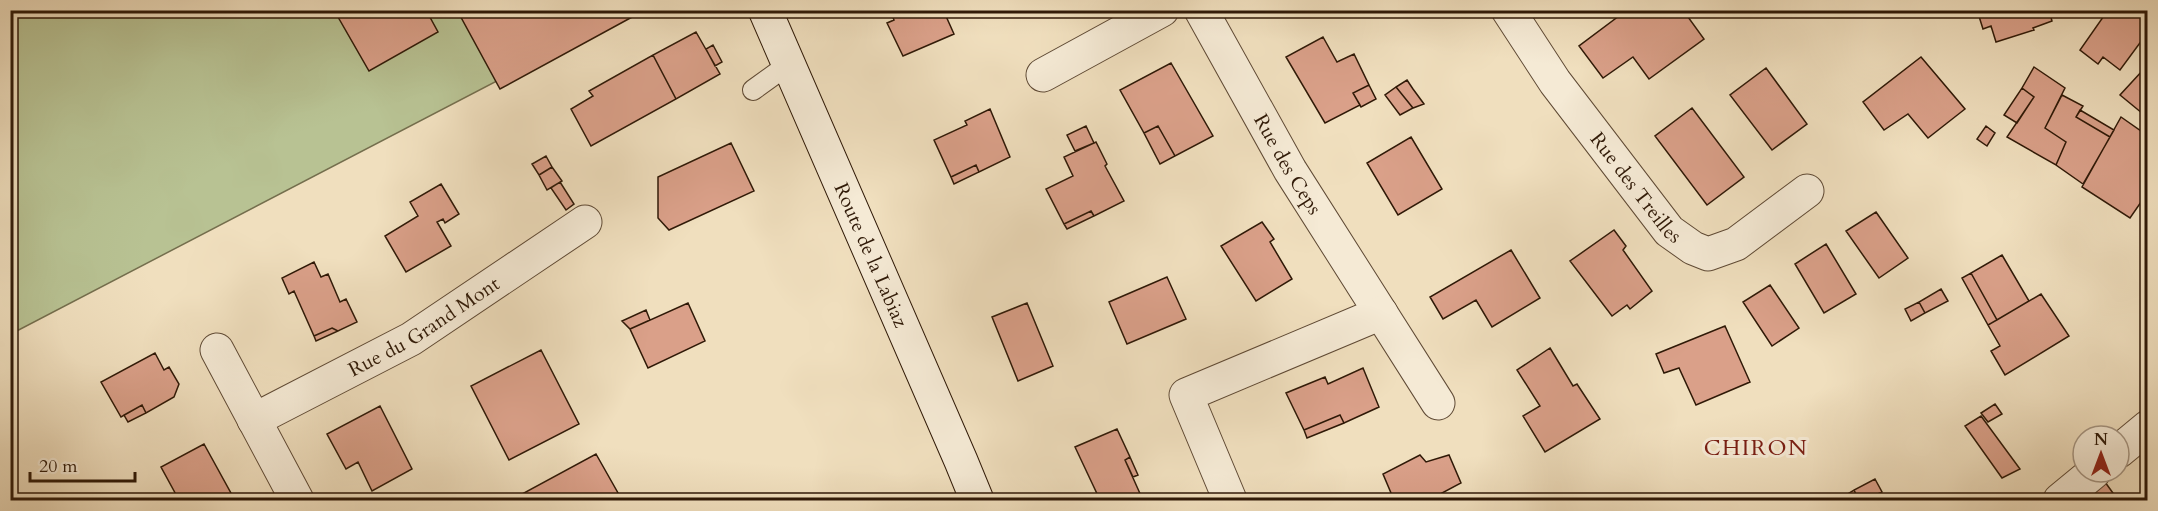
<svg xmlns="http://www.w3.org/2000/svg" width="2158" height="511" font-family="Cardo,serif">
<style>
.green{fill:#b8c293;stroke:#746e4d;stroke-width:1.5}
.building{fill:#daa089;stroke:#2f1907;stroke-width:1.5}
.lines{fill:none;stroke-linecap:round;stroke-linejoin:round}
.service-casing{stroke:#5f4a35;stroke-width:22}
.minor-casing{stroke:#5f4a35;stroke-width:35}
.secondary-casing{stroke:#2f1907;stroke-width:35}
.service{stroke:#f5ead5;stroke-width:20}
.minor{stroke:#f5ead5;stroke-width:33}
.secondary{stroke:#f5ead5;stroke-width:33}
.labels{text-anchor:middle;stroke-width:6;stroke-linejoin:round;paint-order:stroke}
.street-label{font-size:20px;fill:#2f1907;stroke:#f5ead5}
.quarter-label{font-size:22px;letter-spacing:1.5px;fill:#7a1f14;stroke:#f5ead5}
</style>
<rect width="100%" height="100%" fill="#f0dfbe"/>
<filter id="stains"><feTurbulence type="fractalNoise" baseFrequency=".00333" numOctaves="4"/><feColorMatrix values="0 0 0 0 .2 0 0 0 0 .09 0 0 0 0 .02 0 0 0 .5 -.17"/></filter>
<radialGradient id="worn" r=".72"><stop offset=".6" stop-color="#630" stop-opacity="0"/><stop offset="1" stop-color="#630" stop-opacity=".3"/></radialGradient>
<path class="green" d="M11,11H631L11,334Z"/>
<path class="building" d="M334,10H426L438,32L369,71Z
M457,10H645L500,89Z
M890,10H937L939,16L945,14L954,34L903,56L887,23L894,20Z
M1627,10H1683L1704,39L1649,79L1633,57L1603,78L1579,46Z
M1977,10H2049L2052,21L2033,28L2034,30L1996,42L1991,26L1983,29Z
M2108,10H2130L2148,23V32L2120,70L2103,57L2098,64L2080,50Z
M2130,10H2148V23Z
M696,32L720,74L676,99L653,55Z
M1323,37L1337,62L1354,54L1369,85L1353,93L1360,105L1325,123L1286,57Z
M713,45L722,62L715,66L706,49Z
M653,55L676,99L591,146L571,109L593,96L589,91Z
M1921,57L1965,109L1928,138L1908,114L1884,130L1863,102Z
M1171,63L1213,136L1175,156L1158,126L1144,133L1120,90Z
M2034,67L2065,88L2045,128L2066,142L2056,165L2007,137L2034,97L2022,88Z
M1766,68L1807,124L1772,150L1730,95Z
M2143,70L2148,74V118L2120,95Z
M1407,80L1413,89L1424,104L1413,108L1396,87Z
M1369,85L1376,99L1361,107L1353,93Z
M1396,87L1413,108L1400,115L1385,95Z
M2022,88L2034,97L2017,123L2004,115Z
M2062,95L2083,106L2076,117L2110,137L2083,184L2056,165L2066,142L2045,128Z
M1692,108L1744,177L1707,205L1655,136Z
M990,109L1010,157L979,172L976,165L951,177L934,140L967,125L965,121Z
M2080,110L2114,130L2110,137L2076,117Z
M2121,117L2148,136V192L2130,218L2082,187Z
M1086,126L1094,143L1075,151L1067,135Z
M1158,126L1175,156L1160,164L1144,133Z
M1986,126L1995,133L1987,146L1977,139Z
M1411,137L1442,189L1398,215L1367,163Z
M1096,142L1107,164L1105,166L1124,201L1094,216L1091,211L1064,224L1046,189L1073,176L1064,157Z
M731,143L754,191L669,230L658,218V177Z
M546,156L552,167L539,175L532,164Z
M976,165L979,172L954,184L951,177Z
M552,167L562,181L547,190L539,175Z
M560,182L574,204L566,210L551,188Z
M441,184L459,214L445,223L443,219L437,222L451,246L406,272L385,236L418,216L410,202Z
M1091,211L1094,216L1067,229L1064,224Z
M1876,212L1908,258L1879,278L1846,231Z
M1262,222L1274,239L1270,242L1292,279L1256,301L1221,246Z
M1614,230L1626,246L1623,250L1652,291L1630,309L1627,305L1612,316L1570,261Z
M1826,244L1856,294L1824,313L1795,264Z
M1511,250L1540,298L1492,327L1476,300L1443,319L1430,297Z
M2002,255L2029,301L1997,320L1971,273Z
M314,262L321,277L328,274L340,302L346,299L357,322L338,331L332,328L314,336L294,291L289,294L282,278Z
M1971,273L1997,320L1988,325L1962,278Z
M1167,277L1186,319L1127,344L1109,302Z
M1770,285L1799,328L1772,346L1743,302Z
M1941,289L1948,301L1925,313L1919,302Z
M2041,294L2069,336L2005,375L1991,351L2000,346L1988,325Z
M1919,302L1925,313L1911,321L1905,309Z
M688,303L705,341L648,368L630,329Z
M1027,303L1053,366L1018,381L992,317Z
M646,310L650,320L630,329L622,321Z
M1725,326L1750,382L1696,405L1679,368L1664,373L1656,354Z
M332,328L338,331L316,341L314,336Z
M1550,348L1573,386L1577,384L1600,419L1545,452L1523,416L1540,406L1517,370Z
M541,350L579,424L509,460L471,386Z
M155,353L164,370L169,367L179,384L174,397L146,413L142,405L121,417L101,382Z
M1363,368L1379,407L1344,423L1340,415L1304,430L1286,393L1325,377L1328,384Z
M1995,404L2002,414L1988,422L1981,413Z
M142,405L146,413L128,422L124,415Z
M380,406L412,469L372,491L358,462L346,469L327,434Z
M1340,415L1344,423L1307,438L1304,430Z
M1981,416L2020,469L2002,478L1965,426Z
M1117,429L1130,457L1125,460L1142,498L1137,500H1100L1075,447Z
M204,444L232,495L222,500H179L161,467Z
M596,454L622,500H525L522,494Z
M1420,455L1426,462L1449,455L1461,483L1429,500H1394L1383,474Z
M1130,457L1138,475L1133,477L1125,460Z
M1875,479L1882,492L1865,500H1859L1854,490Z
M2105,482L2118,500H2085Z
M1854,490L1859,500H1838Z"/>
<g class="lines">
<g class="service-casing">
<path id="service" d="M753,90L789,64"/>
</g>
<g class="minor-casing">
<g id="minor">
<path id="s1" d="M1201,10L1290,170L1438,403"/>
<path id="s2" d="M1508,10L1555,82L1669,231L1693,248L1708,254L1736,244L1807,191"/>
<path d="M1043,75L1162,10"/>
<path d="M217,350L297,500"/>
<path id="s3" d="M254,420L411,339L585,222"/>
<path d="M2119,451L2148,427"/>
<path d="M1230,500L1186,395L1381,313"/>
<path d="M2060,500L2094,472"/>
</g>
</g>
<g class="secondary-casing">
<g id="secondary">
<path id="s4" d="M765,10L961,461L977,500"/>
</g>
</g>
<use href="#service" class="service"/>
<use href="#minor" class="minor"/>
<use href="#secondary" class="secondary"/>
</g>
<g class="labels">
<g class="street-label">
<text dy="7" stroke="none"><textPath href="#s1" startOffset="177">Rue des Ceps</textPath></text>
<text dy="7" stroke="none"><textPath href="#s2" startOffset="219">Rue des Treilles</textPath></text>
<text dy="7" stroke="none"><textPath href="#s4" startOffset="267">Route de la Labiaz</textPath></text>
<text dy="7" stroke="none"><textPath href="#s3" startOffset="194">Rue du Grand Mont</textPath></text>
</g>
<g class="quarter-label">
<text x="1756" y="455">CHIRON</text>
</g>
</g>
<rect width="2158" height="511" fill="none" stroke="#f0dfbe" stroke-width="36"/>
<rect x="12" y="12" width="2134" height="487" fill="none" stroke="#2f1907" stroke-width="3"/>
<rect x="18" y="18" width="2122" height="475" fill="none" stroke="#2f1907" stroke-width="1.5"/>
<g transform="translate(2101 454)"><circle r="28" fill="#f5ead5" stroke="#a69683" stroke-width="1.5"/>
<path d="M0-4.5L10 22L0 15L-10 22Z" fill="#8f2418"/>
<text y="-9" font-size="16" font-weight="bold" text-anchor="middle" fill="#2f1907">N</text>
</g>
<path d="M30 472v9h105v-9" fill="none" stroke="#2f1907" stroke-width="3"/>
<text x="39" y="472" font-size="18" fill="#2f1907" stroke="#f5ead5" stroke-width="4.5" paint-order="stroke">20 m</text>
<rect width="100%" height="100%" filter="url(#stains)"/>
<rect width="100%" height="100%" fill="url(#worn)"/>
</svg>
